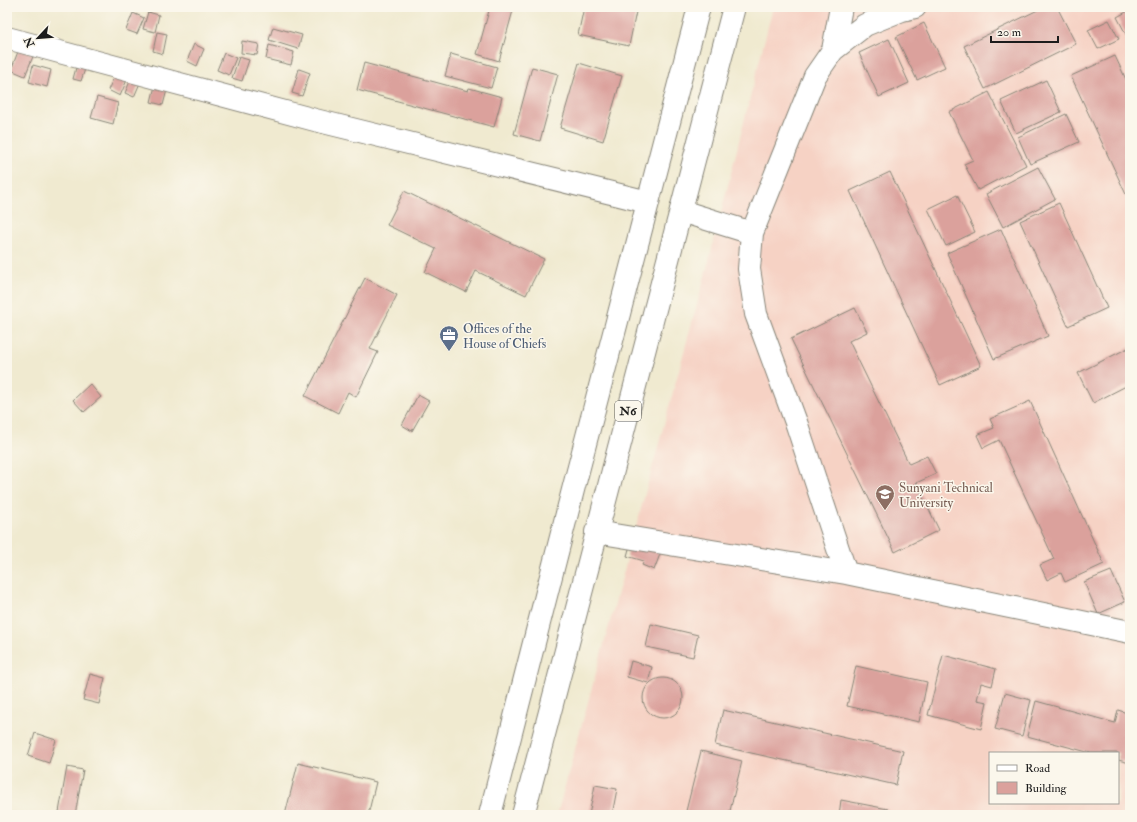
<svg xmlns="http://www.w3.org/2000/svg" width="1137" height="822" font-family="'IM FELL Double Pica',serif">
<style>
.built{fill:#f6d2c4;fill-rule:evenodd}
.building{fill:#dba19c}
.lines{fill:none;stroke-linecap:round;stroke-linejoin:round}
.street-casing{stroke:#868376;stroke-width:24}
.primary-casing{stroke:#868376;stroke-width:24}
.street{stroke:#fff;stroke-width:22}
.primary{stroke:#fff;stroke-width:22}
.labels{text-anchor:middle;stroke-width:3;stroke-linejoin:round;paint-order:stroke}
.shield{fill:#fbf7ec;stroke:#5f5e5a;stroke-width:1}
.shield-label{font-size:12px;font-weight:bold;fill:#1c1c1c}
.service-label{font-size:13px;fill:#4e5e75;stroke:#fbf7ec;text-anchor:start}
.education-label{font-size:13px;fill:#785e54;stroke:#fbf7ec;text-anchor:start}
</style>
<rect width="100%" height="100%" fill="#fbf7ec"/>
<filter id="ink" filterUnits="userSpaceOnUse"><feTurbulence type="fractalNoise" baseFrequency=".025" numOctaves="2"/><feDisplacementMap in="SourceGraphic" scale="8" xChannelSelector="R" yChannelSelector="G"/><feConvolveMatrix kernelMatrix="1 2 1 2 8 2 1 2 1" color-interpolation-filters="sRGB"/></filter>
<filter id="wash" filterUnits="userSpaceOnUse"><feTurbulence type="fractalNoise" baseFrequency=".012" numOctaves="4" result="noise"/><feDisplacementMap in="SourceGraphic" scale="16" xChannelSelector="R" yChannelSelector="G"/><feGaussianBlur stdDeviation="0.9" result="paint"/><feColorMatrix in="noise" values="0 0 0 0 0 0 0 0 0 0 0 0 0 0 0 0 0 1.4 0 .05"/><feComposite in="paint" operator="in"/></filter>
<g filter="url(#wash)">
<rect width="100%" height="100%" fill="#f0ead0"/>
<path class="built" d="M773,7H1130V815H557L707,268ZM990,753H1118V803H990Z"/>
<g id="blocks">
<path class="building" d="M490,7H514L499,61L477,54Z
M584,7H637L629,46L578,35Z
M1044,7H1057L1076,44L985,89L964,46Z
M1130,10V42L1117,17Z
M148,12L159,15L155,32L143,29Z
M133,13L144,18L137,34L126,30Z
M1109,20L1119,39L1098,49L1088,30Z
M924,23L945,67L917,80L896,37Z
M273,27L302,35L298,49L269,40Z
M157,32L167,34L163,54L153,51Z
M889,39L909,83L879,97L859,53Z
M242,41L259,44L257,55L241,53Z
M194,44L204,49L197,66L187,61Z
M269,45L294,52L291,65L266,59Z
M19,49L34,54L25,76L11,70Z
M224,53L236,58L229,75L217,70Z
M451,54L497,67L491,88L445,76Z
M1115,56L1130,88V203L1071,76Z
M239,57L249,60L242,81L232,78Z
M364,63L468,91L469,88L502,97L494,127L357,90Z
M579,63L622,76L603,141L560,128Z
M77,64L86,66L81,81L73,79Z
M33,65L51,70L47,87L29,82Z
M532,67L558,74L540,141L514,134Z
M299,69L310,73L302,96L292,93Z
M115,75L127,80L120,96L108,90Z
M131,79L140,83L134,97L125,93Z
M1046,80L1061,112L1016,133L1001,101Z
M156,82L168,86L163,105L151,102Z
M989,92L1026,165L978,190L964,164L973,160L949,112Z
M97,97L118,103L113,124L91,118Z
M1066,114L1079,142L1030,164L1018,137Z
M1038,167L1055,199L1003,227L986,194Z
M890,172L981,366L940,385L850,191Z
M404,191L544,259L526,295L476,271L466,292L425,272L436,249L387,225Z
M957,195L975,232L946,246L928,209Z
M1059,203L1107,308L1068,326L1020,221Z
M1001,229L1048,336L994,359L947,253Z
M365,278L397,295L370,349L378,352L356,397L348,392L338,413L305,396Z
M855,308L867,332L849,341L909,464L927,456L936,474L916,483L939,530L895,552L791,339Z
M1130,347V384L1093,403L1078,373Z
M90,384L101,397L84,412L73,400Z
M418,395L429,401L412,431L402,425Z
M1030,401L1104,564L1065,582L1061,573L1047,580L1040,565L1054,559L999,440L983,448L977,435L994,428L990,419Z
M631,542L662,549L654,570L642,565L644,561L627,556Z
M1111,571L1125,602L1098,614L1084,582Z
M651,624L698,635L693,657L646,647Z
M943,655L996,669L992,686L981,683L977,700L987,702L981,729L928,715Z
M631,661L652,667L648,683L627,677Z
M856,666L927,682L919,722L847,706Z
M90,674L105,678L99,704L83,700Z
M643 698a20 20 0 1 1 40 0a20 20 0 1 1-40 0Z
M1005,693L1031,700L1022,736L995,729Z
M1036,701L1115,723L1118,710L1130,714V763L1118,760V753H1091L1027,736Z
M723,710L903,751L896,785L715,745Z
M35,733L56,740L49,763L28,756Z
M701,751L742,761L729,815H685Z
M298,763L376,782L368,815H285Z
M67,767L83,770L75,815L59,812Z
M595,785L617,789L612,815H589Z
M841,800L888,809L887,815H839Z"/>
</g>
</g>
<g filter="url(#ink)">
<use href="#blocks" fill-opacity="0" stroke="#868376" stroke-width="1"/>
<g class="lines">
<g class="street-casing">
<path id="street" d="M7,38L315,120L648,202
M833,50L841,7
M681,211L752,233L815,76L833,50L865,25L902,10L915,7
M752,233L749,269L756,314L797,425L846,573
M596,532L846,573L1130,632"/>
</g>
<g class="primary-casing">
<path id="primary" d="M490,815L573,490L699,7
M523,815L734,7"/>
</g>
<use href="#street" class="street"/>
<use href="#primary" class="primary"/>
</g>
</g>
<defs>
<g id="office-pin" transform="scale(1)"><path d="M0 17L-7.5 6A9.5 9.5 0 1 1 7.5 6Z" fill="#5c6f8a" stroke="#fbf7ec"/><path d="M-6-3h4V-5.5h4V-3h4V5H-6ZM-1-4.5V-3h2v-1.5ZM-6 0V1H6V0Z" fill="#fff"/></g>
<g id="university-pin" transform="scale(1)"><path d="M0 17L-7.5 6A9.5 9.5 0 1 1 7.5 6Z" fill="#8d6e63" stroke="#fbf7ec"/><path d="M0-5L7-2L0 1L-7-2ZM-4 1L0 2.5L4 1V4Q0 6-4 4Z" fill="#fff"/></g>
</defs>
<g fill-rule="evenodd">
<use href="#office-pin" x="449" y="335"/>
<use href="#university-pin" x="885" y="494"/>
</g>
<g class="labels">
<rect class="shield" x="615" y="401" width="26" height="20" rx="3"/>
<g class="shield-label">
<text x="628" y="415">N6</text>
</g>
<g class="service-label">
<text x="463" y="333">Offices of the<tspan x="463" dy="15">House of Chiefs</tspan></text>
</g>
<g class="education-label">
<text x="899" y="492">Sunyani Technical<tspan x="899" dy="15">University</tspan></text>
</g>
</g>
<rect width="1137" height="822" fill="none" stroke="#fbf7ec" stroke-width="24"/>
<rect x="989" y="752" width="130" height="52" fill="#fbf7ec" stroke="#a29f99"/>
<rect x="997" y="765" width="20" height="6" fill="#ffffff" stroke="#a29f99"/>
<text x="1025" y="772" font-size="12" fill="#1c1c1c">Road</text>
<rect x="997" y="782" width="20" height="12" fill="#dba19c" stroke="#a29f99"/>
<text x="1025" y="792" font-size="12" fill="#1c1c1c">Building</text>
<g transform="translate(38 38) rotate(244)" stroke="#fbf7ec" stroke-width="3" paint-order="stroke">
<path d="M0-3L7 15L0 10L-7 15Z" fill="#1c1c1c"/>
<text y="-6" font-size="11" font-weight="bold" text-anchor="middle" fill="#1c1c1c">N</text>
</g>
<path d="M991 36v6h67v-6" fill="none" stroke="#1c1c1c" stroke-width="2"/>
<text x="997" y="36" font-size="12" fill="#1c1c1c" stroke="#fbf7ec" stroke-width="3" paint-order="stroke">20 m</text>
</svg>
